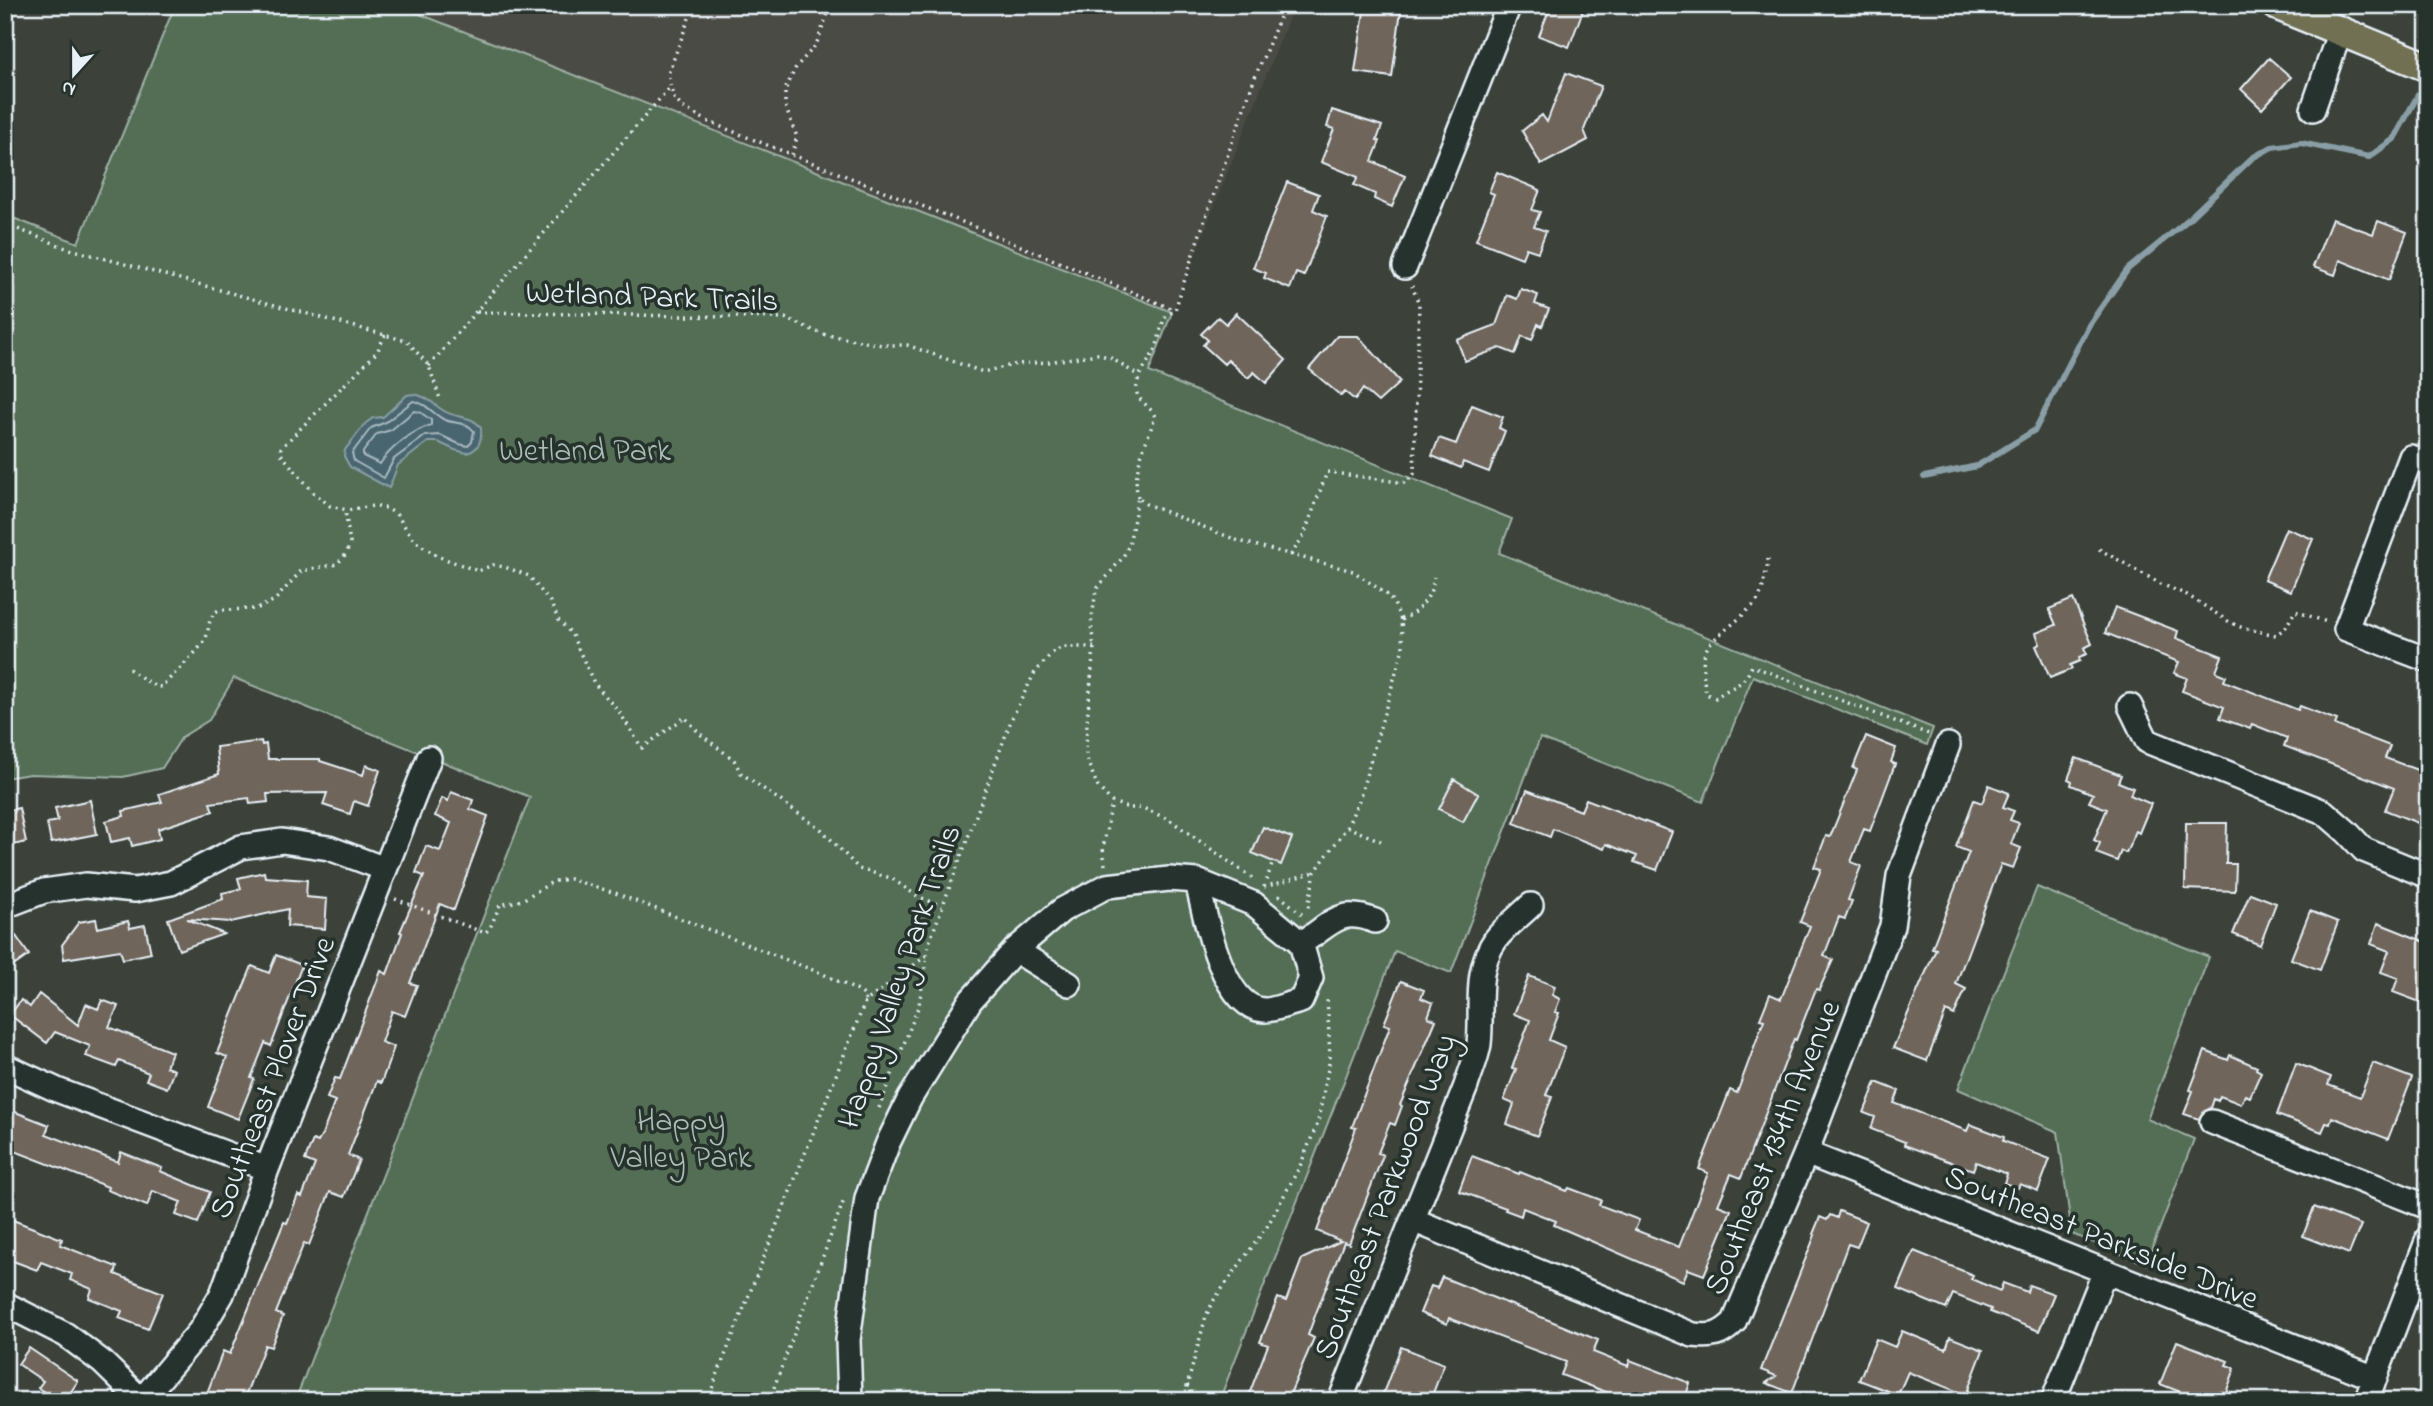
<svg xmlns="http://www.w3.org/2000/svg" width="2433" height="1406" font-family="'Indie Flower',sans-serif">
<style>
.built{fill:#4c4c44}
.green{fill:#536e55;stroke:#9eb0a6;stroke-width:2}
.water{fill:#49666f;stroke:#899ea6;stroke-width:2}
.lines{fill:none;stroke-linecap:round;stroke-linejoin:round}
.shore{stroke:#a8b9c1;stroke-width:2}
.stream{stroke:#899ea6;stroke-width:6}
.building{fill:#70655a;stroke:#e8f1f8;stroke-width:2}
.minor-casing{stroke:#e8f1f8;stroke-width:28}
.major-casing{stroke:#e8f1f8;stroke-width:33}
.path{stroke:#e8f1f8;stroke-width:3.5;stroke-dasharray:2 5;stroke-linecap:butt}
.minor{stroke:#26332d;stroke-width:23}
.major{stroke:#716f52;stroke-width:28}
.labels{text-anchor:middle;stroke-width:7;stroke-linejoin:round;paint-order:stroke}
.street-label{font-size:32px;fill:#e8f1f8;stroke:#26332d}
.park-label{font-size:32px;fill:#acbdb7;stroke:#26332d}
</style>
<rect width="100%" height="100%" fill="#3c423a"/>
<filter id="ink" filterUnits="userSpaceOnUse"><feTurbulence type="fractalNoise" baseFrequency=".0143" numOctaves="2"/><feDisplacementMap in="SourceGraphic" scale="14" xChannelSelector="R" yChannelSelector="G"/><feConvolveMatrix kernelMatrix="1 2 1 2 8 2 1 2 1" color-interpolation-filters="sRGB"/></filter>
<g filter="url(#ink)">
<path class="built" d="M397,5H1294L1172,312Z"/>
<path class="green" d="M175,5H397L1172,312L1149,372L1512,519L1499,553L1933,728L1927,745L1753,676L1703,802L1540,738L1451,973L1395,951L1219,1401H295L530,797L234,678L209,720L182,737L162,768L123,777L30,774L5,778V215L78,243Z
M2037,887L2209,957L2147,1119L2194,1139L2146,1264L2072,1234L2058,1132L1958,1089Z"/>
<path class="water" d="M413,394C427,396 433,404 444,411C457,419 471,414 481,428C482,439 479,450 467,453L455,450L438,442H428L398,465L389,488L350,467L344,456L345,450L366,423L373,418L383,417L407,395Z"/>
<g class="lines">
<path class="shore" d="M413,401C426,403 432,413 443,419C454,425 466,420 474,431L472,442L468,446L459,444L440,435L425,436L394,459L384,478L354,461L352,453L371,428L386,422Z
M414,411L420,412L431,420V425C412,431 390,448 380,464L363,456V452L377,434L391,430Z"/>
<path class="stream" d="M1924,477L1977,466L2035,430L2089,325L2128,269L2183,224L2252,158L2272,147L2301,143L2369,157L2394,139L2418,95"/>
</g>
<path class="building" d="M1365,5L1401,10L1392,77L1355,72Z
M1551,5H1585L1569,47L1539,36Z
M2269,58L2291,77L2262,109L2241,89Z
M1566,73L1601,86L1584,130L1588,140L1541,165L1522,131L1542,115L1547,122Z
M1332,110L1382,126L1377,140L1380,141L1372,161L1405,176L1392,207L1374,199L1375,194L1354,185L1358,177L1321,162L1334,129L1327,127Z
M1497,172L1540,190L1532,210L1540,212L1534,227L1546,231L1538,252L1526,248L1522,258L1476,240L1494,194L1489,192Z
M1287,182L1319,194L1313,210L1327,216L1304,276L1296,273L1290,289L1264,278L1266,273L1253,268Z
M2332,219L2373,234L2378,221L2407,232L2389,280L2340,260L2335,275L2313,267Z
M1521,289L1538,295L1535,304L1549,309L1542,326L1538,324L1532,340L1522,336L1515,354L1500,348L1465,361L1457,340L1496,325L1507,295L1517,299Z
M1236,313L1286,360L1266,383L1254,372L1248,378L1228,360L1224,364L1203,345L1208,340L1201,334L1218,317L1226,324Z
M1337,336H1358L1400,382L1378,402L1363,389L1355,400L1345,392L1341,396L1309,369Z
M1472,405L1503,417L1499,428L1505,431L1489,472L1463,462L1461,468L1432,456L1439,438L1456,444Z
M2286,528L2313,539L2291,591L2264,580Z
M2073,599L2092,644L2084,648L2087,654L2079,657L2080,661L2070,665L2072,669L2050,678L2036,646L2040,644L2036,633L2056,625L2049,609Z
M2115,607L2178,631L2176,638L2222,656L2216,672L2226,676L2224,681L2298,710L2300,706L2337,720L2335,725L2390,746L2385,758L2428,774V827L2385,810L2394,788L2284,746L2287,738L2252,724L2250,729L2220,718L2224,707L2182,691L2187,678L2174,673L2179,662L2105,633Z
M1866,736L1896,748L1891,762L1895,764L1870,831L1864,829L1851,862L1861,866L1848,900L1852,901L1845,919L1839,917L1824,956L1833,960L1819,990L1816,989L1796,1040L1794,1039L1741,1178L1731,1174L1718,1205L1731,1210L1704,1275L1688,1269L1683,1281L1554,1225L1556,1221L1523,1208L1521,1216L1505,1210L1506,1208L1459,1191L1472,1156L1519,1174L1520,1172L1567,1191L1569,1188L1601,1200L1599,1205L1639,1220L1635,1230L1679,1247L1708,1173L1699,1169L1710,1141L1730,1090L1737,1093L1764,1020L1760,1019L1770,994L1781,999L1810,926L1800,922L1821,869L1814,867L1826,836L1830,837L1857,770L1853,768Z
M261,741L262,745L266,744L268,759H320V761L363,775L366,765L380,770L368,806L354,801L350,814L323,805L327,793L267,794L268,802L250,804L249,798L210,803L213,811L158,829L160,839L132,846L130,838L111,842L106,821L124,816L123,811L162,802L159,794L219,774L216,747Z
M2076,758L2121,775L2118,782L2133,788L2130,795L2151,804L2139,833L2136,831L2126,853L2121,851L2117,861L2096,853L2100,843L2094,840L2107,809L2089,802L2093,794L2071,785L2072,781L2068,779Z
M1454,779L1478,794L1463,822L1439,809Z
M1989,785L2009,793L2003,807L2014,811L2010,820L2019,823L2011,844L2021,848L2013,868L2001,864L1956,984L1966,989L1954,1015L1946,1011L1927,1061L1893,1048L1936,949L1932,948L1969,852L1956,847L1974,800L1982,803Z
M1527,790L1581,811L1586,799L1672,832L1657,870L1634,862L1637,856L1606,844L1604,849L1553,829L1550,837L1514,823Z
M451,792L473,800L470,809L488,816L454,910L440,904L410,983L417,985L405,1016L392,1011L381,1042L394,1047L381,1083L377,1081L348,1155L359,1160L344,1197L330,1192L309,1245L304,1243L276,1313L283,1316L271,1347L265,1345L243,1401H204L223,1351L230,1354L284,1222L287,1223L298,1195L302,1197L315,1164L305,1160L313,1140L318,1142L322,1135L335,1101L327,1098L335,1078L340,1079L381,971L387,974L402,933L400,932L424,876L416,873L426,846L440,851L451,823L435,816L442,798L448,801Z
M90,800L97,834L51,843L47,823L58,821L55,808Z
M19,808L26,842L5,847V811Z
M2186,823H2227L2226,864H2236L2235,891L2185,889Z
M1263,827L1292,838L1281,865L1252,853Z
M264,872L265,877L307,880L306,897L327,899L325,929L287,926L288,909L231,922L187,919L224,934L179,950L168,919L223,899L222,893L241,889L238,878Z
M2250,893L2276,903L2260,945L2233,934Z
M2310,911L2338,922L2320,970L2291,959Z
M96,919L98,928L128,921L130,928L145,925L151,953L123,959L120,950L64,959L62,945L79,922Z
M2378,923L2428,943V1005L2393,992L2398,978L2381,972L2389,951L2371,944Z
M16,936L29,955L5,972V943Z
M276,955L302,965L271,1046L265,1043L251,1078L254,1079L238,1119L208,1107L227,1057L217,1053L252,966L269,973Z
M1529,976L1555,986L1552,995L1560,999L1555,1012L1559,1013L1549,1040L1565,1047L1546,1095L1552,1097L1537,1136L1507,1124L1514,1104L1504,1100L1516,1069L1512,1068L1530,1020L1514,1014Z
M1401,981L1424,990L1421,998L1433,1003L1428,1017L1436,1020L1400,1105L1402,1106L1395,1125L1390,1123L1378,1153L1383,1155L1349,1244L1344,1242L1316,1313L1308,1335L1314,1338L1287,1401H1257L1248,1397L1268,1345L1260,1342L1278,1298L1286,1301L1302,1259L1341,1241L1317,1231L1356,1128L1352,1127L1390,1026L1384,1024Z
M39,994L78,1025L86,1004L98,1009L102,1000L118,1006L109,1027L172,1052L166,1067L174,1070L167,1088L146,1080L149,1073L119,1061L116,1067L86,1056L90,1046L55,1032L47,1043L10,1015L21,1000L30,1007Z
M2205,1051L2228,1060L2230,1055L2257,1067L2256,1069L2261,1072L2250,1097L2245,1095L2241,1104L2220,1096L2218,1101L2214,1099L2211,1108L2203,1112L2199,1119L2184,1114L2193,1091L2190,1090Z
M2296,1063L2331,1077L2328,1085L2360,1097L2373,1063L2412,1078L2388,1139L2332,1117L2330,1124L2326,1123L2322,1132L2277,1115Z
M1876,1082L1899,1091L1894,1103L1967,1131L1970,1124L2004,1137L2003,1141L2050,1159L2038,1191L2020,1184L2018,1188L2004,1183L2007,1174L1976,1162L1973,1170L1904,1145L1905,1142L1871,1129L1875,1117L1864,1113Z
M5,1108L49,1125L46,1134L118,1162L121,1152L162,1168L160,1171L210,1192L198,1223L176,1215L181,1202L153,1191L147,1206L107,1190L108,1187L7,1148L13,1132L5,1129Z
M2314,1207L2361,1225L2349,1254L2303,1236Z
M1839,1211L1867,1222L1857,1247L1848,1244L1792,1393L1766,1383L1776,1376L1761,1370L1815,1235L1813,1234L1820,1217L1827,1220L1830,1215L1837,1218Z
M5,1217L62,1239L60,1245L117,1267L115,1274L163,1293L148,1329L119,1318L122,1311L89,1298L92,1289L70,1280L72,1274L41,1262L37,1270L5,1258Z
M1914,1251L1973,1275L1971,1279L2000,1291L2003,1283L2027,1292L2029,1285L2054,1294L2039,1331L1990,1312L1991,1309L1953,1294L1946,1309L1898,1289Z
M1442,1277L1598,1340L1593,1352L1628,1366L1630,1360L1690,1383L1684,1401H1630L1561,1375L1566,1362L1449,1318L1447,1324L1420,1313L1431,1286L1437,1288Z
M1902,1331L1946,1349L1950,1337L1983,1350L1966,1395L1908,1372L1898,1395L1859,1380L1876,1339L1895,1347Z
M2177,1341L2228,1361L2226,1365L2235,1368L2223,1401H2203L2160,1384Z
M1401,1347L1444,1364L1430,1401H1380Z
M29,1348L78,1381L65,1401H58L38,1388L43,1381L18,1364Z"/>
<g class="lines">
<g class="minor-casing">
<path id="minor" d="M2313,109L2340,31
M1405,267L1509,5
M2428,463L2411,457L2346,629L2428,660
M2130,706L2147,741L2324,812L2347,832L2364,850L2428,876
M5,906L44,891L86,885L135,890L171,883L241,847L282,841L329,848L385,869
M1301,943C1331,926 1337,906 1375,921
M1015,950L1069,984
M5,1066L57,1090L267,1169
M2212,1122L2428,1207
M1806,1153L2375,1378
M1413,1220L1693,1335C1712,1337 1720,1336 1734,1322L1806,1153L1892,926L1899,876L1948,745
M5,1304L66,1335L102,1362L141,1400
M141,1401L200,1331L222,1294L267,1169L429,758
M850,1401L848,1340L867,1198L888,1143L910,1098L970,1001L1015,950L1062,910L1107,886L1169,879L1197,881L1254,904L1301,943L1311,978L1301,1001C1291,1003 1272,1011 1264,1010C1222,1008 1204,913 1197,881
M1340,1401L1466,1086C1470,1072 1477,1058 1479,1044C1483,1008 1473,971 1496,939C1505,927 1520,916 1531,905
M2053,1401L2105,1271
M2366,1401L2428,1239"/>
</g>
<g class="major-casing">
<path id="major" d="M2276,5L2428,67"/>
</g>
<path class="path" d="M694,5L668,74L673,97L682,107L709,122L960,221L1175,310
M792,155L797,137L785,106V90L796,67L816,45L831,5
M5,224L66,248L407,341L429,366L440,399
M477,312L785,318L822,334L882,345H907L983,372L1017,364L1048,362L1097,354L1111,358L1139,376
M385,335L377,352L281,448V454L313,492L330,506L347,510L374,506L386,508L396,514L415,541L437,556L478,571L493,565L505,567L529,576L550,602L559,621L571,633L594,683L620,713L642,748L685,717L699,733L734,760L741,773L822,830L859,869L891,878L917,896L942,906
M429,366L670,87
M1138,497C1131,471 1147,442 1155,417L1153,412L1138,397L1136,390L1139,376L1156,349L1164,318L1175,310L1195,248L1255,77L1285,5
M2099,549L2161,584L2187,595L2231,623L2243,628L2276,635L2286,627L2295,611L2327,622
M1291,555L1304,535L1327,472L1406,483L1414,474L1419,304L1412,286
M1768,559C1766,572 1764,590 1757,601C1754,606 1748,609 1745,613C1709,647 1697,639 1706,694L1716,698C1732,684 1742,689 1752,666L1931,735
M1401,620C1419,612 1432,597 1434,577
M129,669L154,686L161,687C170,678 202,648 206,638C210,627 207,617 219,610L256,609L275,600L301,571L337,564L346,554L350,543L345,510
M1347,827L1381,841
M1105,865L1103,848L1112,802
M1252,878L1170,820L1143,808H1129L1112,802L1098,787L1088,763L1086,752L1087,721L1094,647L1091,625L1096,590L1123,557L1129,545L1138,497L1146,504L1239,541L1353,571L1389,596L1395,606L1401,620L1403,648L1359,800L1347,827L1315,872L1307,912
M1264,887L1315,872
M1264,887L1273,862
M1279,895L1305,917
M395,899L485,933L490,928L500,905L522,900L554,881L570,879L615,893L823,974L860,992L865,996V1002
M879,1108L919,1005L929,943L1012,718L1034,674L1050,655L1056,650L1064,647H1094
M1187,1385L1196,1400L1199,1401
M707,1401L865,1002L927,955
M769,1401L844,1200
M1183,1401L1206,1316L1214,1300L1268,1225L1300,1166L1318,1122L1330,1058L1327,996"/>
<use href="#minor" class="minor"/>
<use href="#major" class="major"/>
</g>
</g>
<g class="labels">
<g class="street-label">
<text transform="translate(652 295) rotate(2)" y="11">Wetland Park Trails</text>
<text transform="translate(898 976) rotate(-71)" y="11">Happy Valley Park Trails</text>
<text transform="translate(271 1077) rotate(-69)" y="11">Southeast Plover Drive</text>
<text transform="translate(1771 1147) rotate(-68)" y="11">Southeast 134th Avenue</text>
<text transform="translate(1384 1196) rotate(-69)" y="11">Southeast Parkwood Way</text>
<text transform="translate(2102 1236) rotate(22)" y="11">Southeast Parkside Drive</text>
</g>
<g class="park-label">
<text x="585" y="460">Wetland Park</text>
<text x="681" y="1130">Happy<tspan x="681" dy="37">Valley Park</tspan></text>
</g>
</g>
<rect width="2433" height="1406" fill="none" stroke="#26332d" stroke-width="28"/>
<rect x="14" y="14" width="2405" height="1378" fill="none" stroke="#e8f1f8" stroke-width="2.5" filter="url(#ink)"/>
<g transform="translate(74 74) rotate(201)" stroke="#26332d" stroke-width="5" paint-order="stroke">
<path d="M0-5L12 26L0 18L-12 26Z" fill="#e8f1f8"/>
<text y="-10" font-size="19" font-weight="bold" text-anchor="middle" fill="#e8f1f8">N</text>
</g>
</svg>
